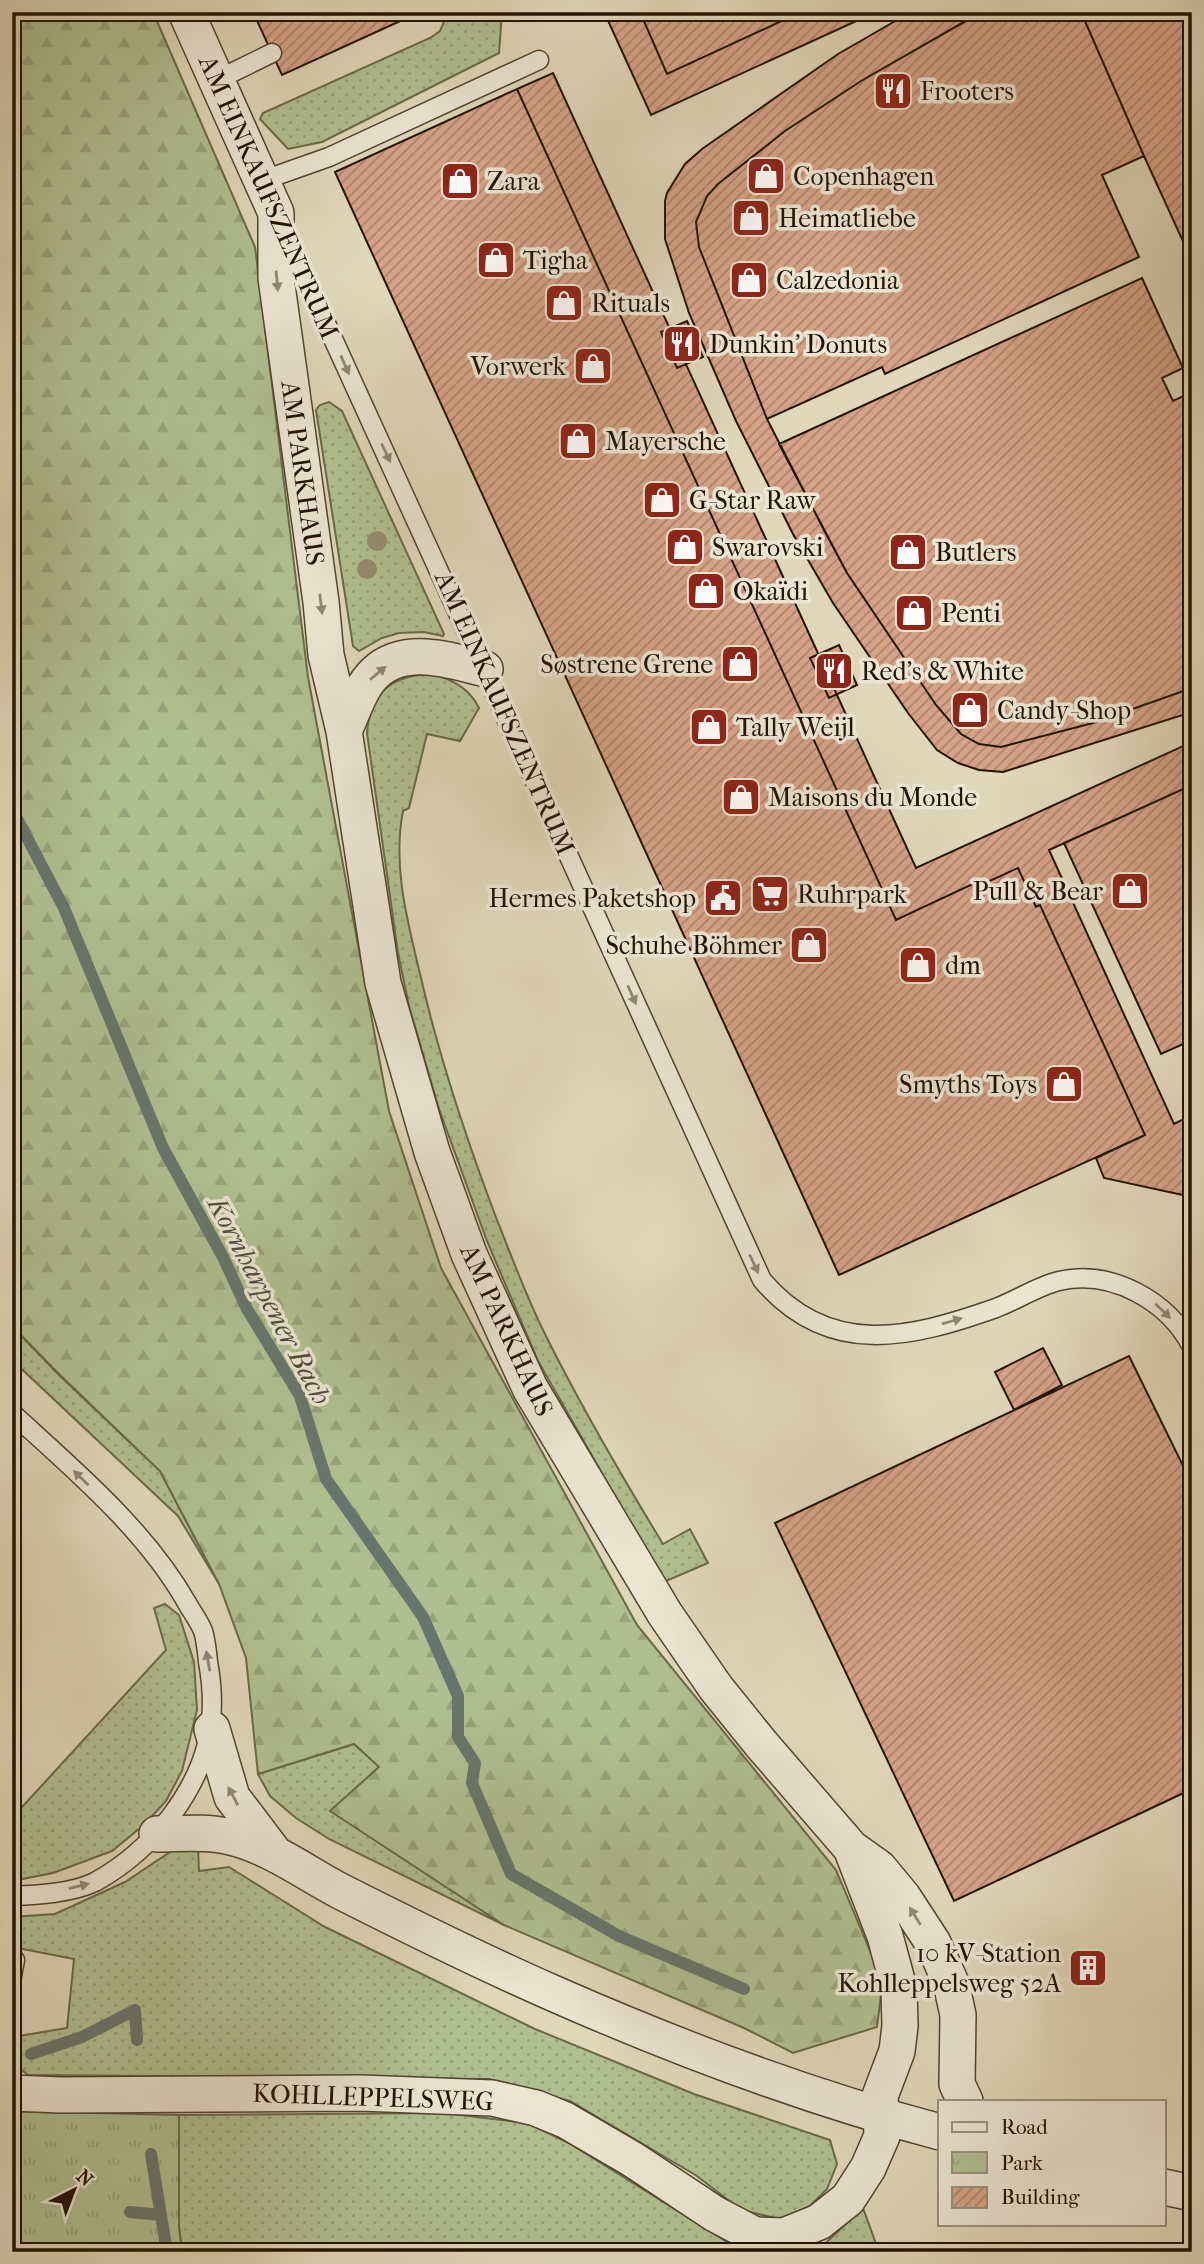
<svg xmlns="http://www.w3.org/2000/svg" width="1204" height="2264" font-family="'IM FELL French Canon',serif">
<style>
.grass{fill:url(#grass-dots);stroke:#6a6948;stroke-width:2}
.forest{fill:url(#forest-firs);stroke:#6a6948;stroke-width:2}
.park{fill:url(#park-tufts);stroke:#6a6948;stroke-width:2}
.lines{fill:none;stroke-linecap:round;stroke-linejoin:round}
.stream{stroke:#67766c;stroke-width:12}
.building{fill:url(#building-hatch);stroke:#231300;stroke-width:2}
.lane-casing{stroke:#52442e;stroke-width:21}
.street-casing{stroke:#52442e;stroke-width:38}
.lane{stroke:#ebe5d2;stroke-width:18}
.street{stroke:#ebe5d2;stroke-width:35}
.tree{fill:#938c6f}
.oneway{fill:#918674}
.labels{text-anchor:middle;stroke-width:7;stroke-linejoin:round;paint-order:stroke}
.poi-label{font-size:26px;fill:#231300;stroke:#ebe5d2;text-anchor:start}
.street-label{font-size:26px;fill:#231300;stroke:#ebe5d2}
.water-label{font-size:28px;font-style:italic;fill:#4b4d3f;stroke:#ebe5d2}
</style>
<defs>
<pattern id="grass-dots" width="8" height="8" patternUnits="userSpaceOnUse" patternTransform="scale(1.75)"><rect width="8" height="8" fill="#b0bf91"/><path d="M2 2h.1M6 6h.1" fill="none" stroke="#97a37b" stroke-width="1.8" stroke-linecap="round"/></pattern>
<pattern id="forest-firs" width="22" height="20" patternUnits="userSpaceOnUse" patternTransform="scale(1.75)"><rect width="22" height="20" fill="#b0bf91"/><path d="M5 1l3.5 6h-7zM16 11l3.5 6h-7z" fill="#97a37b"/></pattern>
<pattern id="park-tufts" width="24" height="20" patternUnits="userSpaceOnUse" patternTransform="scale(1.75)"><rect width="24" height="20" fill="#b0bf91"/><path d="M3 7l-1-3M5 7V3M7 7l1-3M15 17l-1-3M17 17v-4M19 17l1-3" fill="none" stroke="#97a37b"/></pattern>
<pattern id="building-hatch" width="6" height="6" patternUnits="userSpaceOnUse" patternTransform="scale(1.75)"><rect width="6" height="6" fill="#d5a285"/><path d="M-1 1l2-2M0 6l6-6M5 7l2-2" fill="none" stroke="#ac836a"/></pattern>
</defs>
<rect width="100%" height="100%" fill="#e0d7b9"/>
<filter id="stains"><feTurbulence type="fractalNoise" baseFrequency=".00286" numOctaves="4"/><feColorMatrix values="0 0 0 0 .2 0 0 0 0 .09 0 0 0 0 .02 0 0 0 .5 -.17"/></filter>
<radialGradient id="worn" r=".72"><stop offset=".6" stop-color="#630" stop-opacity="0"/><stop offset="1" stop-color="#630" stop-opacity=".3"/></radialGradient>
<path class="grass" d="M448,12H502L499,53L322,142L288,149L260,119L263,113L430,38L440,31Z
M329,402L342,411L444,634L443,636L424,632L399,633L382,638L359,651L353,646L316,410L320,405Z
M432,674C452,679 470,689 479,708L460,741L427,734L409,808L403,811C392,867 408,923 421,978C440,1060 467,1141 497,1220C512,1257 526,1296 544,1332C580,1405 621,1475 663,1544L690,1529L708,1563L664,1582L538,1361L487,1241L439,1109L409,1006L398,953L367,733C370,692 392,675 432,674Z
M12,1326L58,1374L160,1471L219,1584L178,1516L12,1360Z
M165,1604L179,1615L194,1662L197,1710L182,1771L166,1801L145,1824L112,1851L53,1873L12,1881V1818L166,1650L154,1608Z
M354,1744L380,1766L331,1811L504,1925L329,1839L296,1818L270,1796L258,1774Z
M198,1846L199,1871L229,1867L325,1927L535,2029L694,2094L830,2140L837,2164L827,2189L810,2206L784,2220L741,2210L697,2176L570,2101L489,2079L28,2075L13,2063L19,2036L67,2028L74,1959L12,1947V1917L55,1914L125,1882L173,1850Z
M444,2113L527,2123L569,2143L743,2252H182L179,2227V2115Z
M863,2208L879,2252H807L817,2251Z"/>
<path class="forest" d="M12,12H153L255,247L308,677L389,1111L441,1268L637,1625L836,1870L874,1960L881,1995L877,2027L793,2053L744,2028L504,1925L330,1811L379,1767L354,1744L258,1774L246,1658L219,1584L160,1471L58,1373L12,1326Z"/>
<path class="park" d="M12,2111L179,2115V2227L182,2252H25L12,2227Z"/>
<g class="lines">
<path class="stream" d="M12,809L64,908L163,1148L223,1257L247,1309L300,1396L326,1479L423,1617L458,1696V1737L475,1763L472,1783L511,1874L619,1936L744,1989
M31,2054L82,2037L135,2010L137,2040
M151,2154L167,2252
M130,2212L161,2215"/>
</g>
<path class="building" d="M253,12H420L282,75Z
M608,12H640L667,74L801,12H876L651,115L605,14Z
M640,12H801L667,74Z
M911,12H982L861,81L785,131L718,184L707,196L696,222L699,247L767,419L824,530L847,573L936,705L961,734L979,744L1001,747L1093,723L1192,688V712L1003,772L979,770L958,763L937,750L908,713L833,603L793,534L736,421L689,313L665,239V201L667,193L685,164L702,149L838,54Z
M981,12H1081L1144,156L1102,175L1139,257L885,374L882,367L767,419L699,247L696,222L707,196L718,184L785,131L861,81Z
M1081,12H1192V261L1144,156Z
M553,73L916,868L1192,742V785L1049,850L1174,1124L1192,1115V1197L1104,1178L1096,1158L1145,1135L1040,905L1036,907L1018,868L981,885L979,881L896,920L517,89Z
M517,89L896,920L979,881L981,885L1018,868L1036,907L1040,905L1145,1135L839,1275L335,172Z
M1142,278L1183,368L1162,378L1173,401L1192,392V688L1093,723L1001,747L979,744L961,734L936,705L847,573L779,444Z
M687,321L703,357L677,368L661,332Z
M839,645L857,685L829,698L810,658Z
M1192,785V1040L1161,1054L1064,843Z
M1043,1348L1062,1385L1014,1410L995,1372Z
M1129,1356L1192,1484V1789L954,1901L775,1523Z
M1086,1958L1097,1972L1090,1978L1079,1964Z"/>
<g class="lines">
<g class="lane-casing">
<path id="lane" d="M217,80L272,53
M261,181L329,157L539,60
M283,229L762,1280C829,1359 911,1338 996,1308C1017,1300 1038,1286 1059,1281C1112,1269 1168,1301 1192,1347
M12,1413C74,1470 145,1529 187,1603C192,1612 199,1621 203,1631C206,1640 207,1652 208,1662C219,1721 207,1768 171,1816C151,1842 124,1866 95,1882C72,1893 38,1895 12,1896
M12,1960H15L12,1976"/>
</g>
<g class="street-casing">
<path id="street" d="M186,12L276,213V278L321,602L326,655L344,731L383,983L432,1152L469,1254L530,1388L665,1614L716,1688L762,1745L851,1848L879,1868L903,1897L933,1943L951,1983L958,2015L957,2084L965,2101
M344,731C353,712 360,687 375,673C404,645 452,660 485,669
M212,1729L232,1797L273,1851
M157,1834C179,1834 204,1831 226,1836C269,1845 302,1871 340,1891C411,1927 482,1962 555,1994C680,2049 808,2097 940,2132
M12,2093L61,2095L361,2093L492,2098L536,2108L565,2120L632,2159L715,2214L755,2235L784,2236L819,2222L848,2199L868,2168L882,2136L880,2096L897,2051L900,2026L899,1988L885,1936L851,1848
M1164,2187L1192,2193"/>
</g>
<use href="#lane" class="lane"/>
<use href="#street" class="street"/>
</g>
<g class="tree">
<circle cx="377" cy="541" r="10"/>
<circle cx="367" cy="569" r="10"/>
</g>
<defs><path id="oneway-solid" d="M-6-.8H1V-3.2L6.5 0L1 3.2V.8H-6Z" transform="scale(1.75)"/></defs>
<g class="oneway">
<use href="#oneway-solid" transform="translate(277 281) rotate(85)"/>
<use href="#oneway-solid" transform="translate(345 365) rotate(66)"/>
<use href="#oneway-solid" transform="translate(386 453) rotate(65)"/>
<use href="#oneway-solid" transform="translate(321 604) rotate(83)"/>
<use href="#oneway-solid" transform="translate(378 673) rotate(-40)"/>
<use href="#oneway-solid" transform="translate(632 995) rotate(66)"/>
<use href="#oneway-solid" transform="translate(754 1264) rotate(65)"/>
<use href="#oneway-solid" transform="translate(1163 1311) rotate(44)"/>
<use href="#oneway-solid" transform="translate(952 1321) rotate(-16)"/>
<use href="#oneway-solid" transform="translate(81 1478) rotate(-136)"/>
<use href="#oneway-solid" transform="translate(208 1661) rotate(-100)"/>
<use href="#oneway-solid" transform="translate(233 1796) rotate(-118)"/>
<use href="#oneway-solid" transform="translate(79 1886) rotate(-14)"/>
<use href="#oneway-solid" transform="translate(915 1916) rotate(-122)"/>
</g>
<defs>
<g id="restaurant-square" transform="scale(2.0125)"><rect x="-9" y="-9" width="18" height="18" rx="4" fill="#8f2418" stroke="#ebe5d2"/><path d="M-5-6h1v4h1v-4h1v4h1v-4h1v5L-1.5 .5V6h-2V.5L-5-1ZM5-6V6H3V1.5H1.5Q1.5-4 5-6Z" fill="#fff"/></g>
<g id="shop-square" transform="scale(2.0125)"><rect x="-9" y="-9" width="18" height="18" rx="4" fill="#8f2418" stroke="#ebe5d2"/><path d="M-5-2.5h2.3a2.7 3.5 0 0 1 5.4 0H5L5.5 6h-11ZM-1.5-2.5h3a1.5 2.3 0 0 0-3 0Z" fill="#fff"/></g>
<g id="supermarket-square" transform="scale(2.0125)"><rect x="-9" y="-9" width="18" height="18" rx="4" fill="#8f2418" stroke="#ebe5d2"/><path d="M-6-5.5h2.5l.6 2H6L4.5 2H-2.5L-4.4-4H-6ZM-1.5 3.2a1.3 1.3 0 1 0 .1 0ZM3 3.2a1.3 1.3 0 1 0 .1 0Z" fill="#fff"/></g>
<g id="civic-square" transform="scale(2.0125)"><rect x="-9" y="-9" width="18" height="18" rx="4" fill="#8f2418" stroke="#ebe5d2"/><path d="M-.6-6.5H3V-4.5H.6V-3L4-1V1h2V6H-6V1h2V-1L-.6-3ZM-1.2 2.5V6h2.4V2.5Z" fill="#fff"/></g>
<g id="building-square" transform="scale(2.0125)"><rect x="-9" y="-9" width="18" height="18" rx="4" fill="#8f2418" stroke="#ebe5d2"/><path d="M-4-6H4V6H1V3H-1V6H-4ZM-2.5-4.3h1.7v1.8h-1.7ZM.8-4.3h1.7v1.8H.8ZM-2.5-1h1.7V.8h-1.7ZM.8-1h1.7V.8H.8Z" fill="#fff"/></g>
</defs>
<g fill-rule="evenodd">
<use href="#restaurant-square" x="893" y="91"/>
<use href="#shop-square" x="766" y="176"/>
<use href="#shop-square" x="460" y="181"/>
<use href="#shop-square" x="751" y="218"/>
<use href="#shop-square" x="496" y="260"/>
<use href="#shop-square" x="749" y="280"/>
<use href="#shop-square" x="564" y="303"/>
<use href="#restaurant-square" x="682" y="344"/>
<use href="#shop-square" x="593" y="366"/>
<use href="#shop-square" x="578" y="441"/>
<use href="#shop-square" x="662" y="500"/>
<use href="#shop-square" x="685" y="547"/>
<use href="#shop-square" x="908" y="552"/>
<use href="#shop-square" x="706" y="591"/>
<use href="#shop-square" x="914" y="613"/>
<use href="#shop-square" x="740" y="664"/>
<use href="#restaurant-square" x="834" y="671"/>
<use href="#shop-square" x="970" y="710"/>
<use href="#shop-square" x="709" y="727"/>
<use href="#shop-square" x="741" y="797"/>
<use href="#shop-square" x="1130" y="891"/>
<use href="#supermarket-square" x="770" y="894"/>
<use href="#civic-square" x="723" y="898"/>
<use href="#shop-square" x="809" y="945"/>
<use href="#shop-square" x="918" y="965"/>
<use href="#shop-square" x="1064" y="1084"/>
<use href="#building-square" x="1088" y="1968"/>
</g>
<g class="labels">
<g class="poi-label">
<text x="920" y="100">Frooters</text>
<text x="793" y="185">Copenhagen</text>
<text x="487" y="190">Zara</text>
<text x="778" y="227">Heimatliebe</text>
<text x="523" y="269">Tigha</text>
<text x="776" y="289">Calzedonia</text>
<text x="591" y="312">Rituals</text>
<text x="709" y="353">Dunkin' Donuts</text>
<text x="566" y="375" text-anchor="end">Vorwerk</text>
<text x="605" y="450">Mayersche</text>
<text x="689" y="509">G-Star Raw</text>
<text x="712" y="556">Swarovski</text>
<text x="935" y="561">Butlers</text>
<text x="733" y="600">Okaïdi</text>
<text x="941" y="622">Penti</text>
<text x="713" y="673" text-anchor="end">Søstrene Grene</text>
<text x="861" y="680">Red’s &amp; White</text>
<text x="997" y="719">Candy-Shop</text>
<text x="736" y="736">Tally Weijl</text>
<text x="768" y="806">Maisons du Monde</text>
<text x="1103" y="900" text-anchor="end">Pull &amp; Bear</text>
<text x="797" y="903">Ruhrpark</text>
<text x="696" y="907" text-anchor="end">Hermes Paketshop</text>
<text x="782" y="954" text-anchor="end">Schuhe Böhmer</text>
<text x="945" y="974">dm</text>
<text x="1037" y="1093" text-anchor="end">Smyths Toys</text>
<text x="1061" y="1962" text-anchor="end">10 kV-Station<tspan x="1061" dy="30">Kohlleppelsweg 52A</tspan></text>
</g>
<g class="street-label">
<text transform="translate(269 197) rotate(66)" y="9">AM EINKAUFSZENTRUM</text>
<text transform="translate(303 473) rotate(82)" y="9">AM PARKHAUS</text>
<text transform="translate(505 713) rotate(66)" y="9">AM EINKAUFSZENTRUM</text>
<text transform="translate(507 1330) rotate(65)" y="9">AM PARKHAUS</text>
<text transform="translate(373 2097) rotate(2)" y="9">KOHLLEPPELSWEG</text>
</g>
<g class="water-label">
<text transform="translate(270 1300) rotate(62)" y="10">Kornharpener Bach</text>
</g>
</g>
<rect width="1204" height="2264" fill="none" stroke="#e0d7b9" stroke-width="42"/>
<rect x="14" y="14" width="1176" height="2236" fill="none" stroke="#231300" stroke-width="3.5"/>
<rect x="21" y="21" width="1162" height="2222" fill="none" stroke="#231300" stroke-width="2"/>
<rect x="938" y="2100" width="228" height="126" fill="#ebe5d2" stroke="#9b917e" stroke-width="2"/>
<rect x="952" y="2122" width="35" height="10" fill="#ebe5d2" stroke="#9b917e" stroke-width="2"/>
<text x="1001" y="2134" font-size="21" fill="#231300">Road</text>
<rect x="952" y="2152" width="35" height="21" fill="url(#park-tufts)" stroke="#9b917e" stroke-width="2"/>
<text x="1001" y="2170" font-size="21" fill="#231300">Park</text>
<rect x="952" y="2187" width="35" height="21" fill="url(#building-hatch)" stroke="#9b917e" stroke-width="2"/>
<text x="1001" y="2204" font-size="21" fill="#231300">Building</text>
<g transform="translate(74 2190) rotate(42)" stroke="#ebe5d2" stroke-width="5" paint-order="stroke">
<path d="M0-5L12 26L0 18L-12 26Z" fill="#231300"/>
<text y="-10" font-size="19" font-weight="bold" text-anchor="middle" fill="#231300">N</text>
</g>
<rect width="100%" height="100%" filter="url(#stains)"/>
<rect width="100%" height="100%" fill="url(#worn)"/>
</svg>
